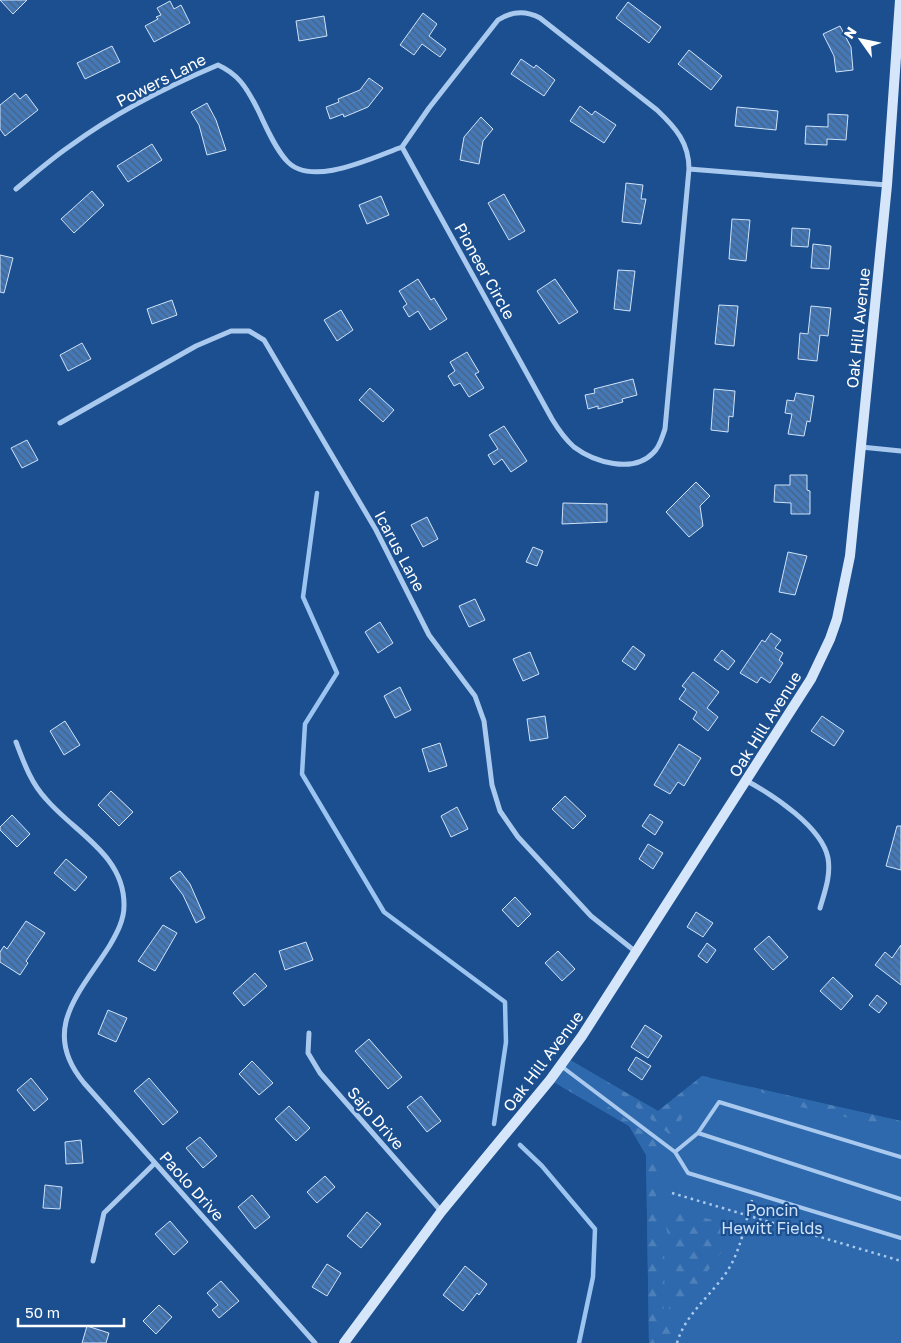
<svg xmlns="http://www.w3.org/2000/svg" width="901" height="1343" font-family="'Golos Text',sans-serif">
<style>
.green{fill:#2e69ad}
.forest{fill:url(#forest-firs)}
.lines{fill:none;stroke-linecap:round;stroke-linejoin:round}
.stream{stroke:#9cc4f0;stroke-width:4.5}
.building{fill:url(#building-back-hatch);stroke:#cfe3fa}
.path{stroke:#a9c9ee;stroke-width:2.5;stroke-dasharray:2.5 4;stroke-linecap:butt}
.lane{stroke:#a9c9ee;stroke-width:4}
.street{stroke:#a9c9ee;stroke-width:5}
.secondary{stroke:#d6e6fa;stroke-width:10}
.labels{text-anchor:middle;stroke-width:4.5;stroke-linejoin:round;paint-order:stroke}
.street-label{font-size:16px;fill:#fff;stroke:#1b4f8f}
.park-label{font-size:16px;fill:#cfe3fa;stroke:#1b4f8f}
</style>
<defs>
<pattern id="forest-firs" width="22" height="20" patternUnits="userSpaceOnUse" patternTransform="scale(1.25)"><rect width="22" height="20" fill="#2e69ad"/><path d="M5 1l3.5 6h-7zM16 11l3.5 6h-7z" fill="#4d80b9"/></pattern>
<pattern id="building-back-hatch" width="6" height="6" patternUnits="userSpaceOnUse" patternTransform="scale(1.25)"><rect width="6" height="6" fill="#4478b7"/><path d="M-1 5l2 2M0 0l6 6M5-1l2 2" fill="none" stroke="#486282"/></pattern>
</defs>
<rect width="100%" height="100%" fill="#1b4f8f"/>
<path class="green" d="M567,1058L658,1111L702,1076L901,1121V1343H649L646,1155L629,1126L550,1080Z"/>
<path class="forest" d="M702,1076L709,1077L679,1123L687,1130C681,1136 678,1137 669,1134L602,1079L658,1111Z
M572,1084L585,1090L662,1145L659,1151L664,1163L658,1174L656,1196L665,1262L663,1327L666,1325C668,1304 678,1281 675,1260C672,1244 662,1226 667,1210L679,1206L698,1216L724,1223L733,1228L723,1250L674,1318L675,1332L667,1343H649L646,1155L629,1126L562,1087Z
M747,1086L901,1121V1132L884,1126L792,1105Z"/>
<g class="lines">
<path class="stream" d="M317,493L303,597L337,673L305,724L302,774L384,912L505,1002L506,1042L494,1124
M520,1145L542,1166L595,1229L593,1277L579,1343"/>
</g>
<path class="building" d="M0,0H27L13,14Z
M170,1L174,9L181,5L190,23L154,42L145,26L158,19L156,17L161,15L157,8Z
M628,2L661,27L649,43L616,18Z
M423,13L437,24L429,36L446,49L440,57L422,44L414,55L400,45Z
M324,16L327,36L299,41L296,21Z
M840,26L851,47L853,70L836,72L834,56L823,34Z
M112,46L120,62L85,79L77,63Z
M689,50L722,76L711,90L678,64Z
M521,59L534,68L536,65L555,80L544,96L511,74Z
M369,78L383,88L368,107L344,117L343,114L330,119L326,107L339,102L338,99L360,90Z
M15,93L20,99L26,94L38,110L5,136L0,129V105Z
M207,103L216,120L226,150L207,155L199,125L191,112Z
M580,106L592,115L595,111L616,125L604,143L570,121Z
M737,107L778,111L776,130L735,126Z
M828,114L848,115L846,140L827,139V145L805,144L806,126L828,127Z
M481,117L493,129L483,141L479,164L460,160L464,137Z
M152,144L162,160L128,182L117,166Z
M626,183L643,185L641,199H646L641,224L622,222Z
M92,191L104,205L74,233L61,219Z
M504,194L525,231L509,240L488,203Z
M381,196L389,215L367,224L359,205Z
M732,219L750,220L746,261L729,259Z
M792,228L810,229L808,247L791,246Z
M813,244L831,246L829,269L811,268Z
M0,255L13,258L4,293L0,292Z
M618,270L635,271L630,311L614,309Z
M418,279L431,300L434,298L447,319L430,330L418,311L409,317L403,307L407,304L399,291Z
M555,279L578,312L559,324L537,291Z
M172,300L177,315L152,324L147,309Z
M719,305L738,306L734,346L715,344Z
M811,306L831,308L828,336L820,335L817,361L798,359L800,333L808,334Z
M341,310L353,330L337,341L324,320Z
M82,343L91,359L68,371L60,355Z
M467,352L479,372L475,374L484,388L469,397L460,383L454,386L448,376L455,371L450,362Z
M633,379L637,395L622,399L623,402L598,409V406L588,409L585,395L595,393L594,389Z
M370,388L394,410L383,422L359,400Z
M714,389L735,391L733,417L729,416L728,432L711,430Z
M796,393L814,396L810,422L807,421L804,436L788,434L792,414L785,413L787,400L794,401Z
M504,426L527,461L511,472L502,459L494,465L488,455L498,449L489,435Z
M27,440L38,460L22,468L11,448Z
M790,475H807V490L810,491V514H791V503L774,502L775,485H790Z
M696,482L710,496L700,506L703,526L689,537L666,512Z
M563,503L607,504V522L562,524Z
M427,517L438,539L423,547L411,525Z
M533,547L543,551L537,566L526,562Z
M788,552L807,556L795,595L779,592Z
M475,599L485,620L469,627L459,606Z
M380,622L393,643L378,653L365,632Z
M771,633L781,640L775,648L783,653L779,660L783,663L770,683L761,677L757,683L740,673L762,640L765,642Z
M633,646L645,655L635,670L622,661Z
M722,650L735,661L728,670L714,660Z
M530,652L539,674L523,681L513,659Z
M693,672L719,692L707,708L718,717L708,731L693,719L697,712L679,699L686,689L682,686Z
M400,687L411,710L395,718L384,696Z
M545,716L548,738L530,741L527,719Z
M822,716L844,731L834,746L811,731Z
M65,721L80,745L64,755L50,731Z
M440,743L447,766L429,772L422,749Z
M679,744L701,758L684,786L678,782L670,794L654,785Z
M111,791L133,812L119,826L98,805Z
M565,796L586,816L573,829L552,809Z
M457,807L468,829L451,837L441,816Z
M650,814L663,822L655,835L642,826Z
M12,815L30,834L17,847L0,830V827Z
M897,826H901V870L886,866Z
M648,844L663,853L653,869L639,859Z
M66,859L87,877L75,891L54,873Z
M180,871L190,884L205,918L196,923L183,895L170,878Z
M515,897L531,914L518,927L502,910Z
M696,912L713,923L703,937L687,927Z
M26,921L45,933L26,961L28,963L20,975L0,962V952L4,946L7,949Z
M163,925L177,933L155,971L138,961Z
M769,936L788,957L773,970L754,949Z
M306,942L313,960L285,970L279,951Z
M707,943L716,950L707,963L698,956Z
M901,945V985L875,965L885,952L892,958Z
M558,951L575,969L562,981L545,963Z
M255,973L267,986L244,1006L233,993Z
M833,977L853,996L841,1010L820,991Z
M877,995L887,1003L879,1013L869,1005Z
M108,1010L127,1018L116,1042L98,1034Z
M645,1025L662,1036L648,1058L631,1047Z
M369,1039L402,1077L388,1089L355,1051Z
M636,1057L651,1066L642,1080L628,1070Z
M252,1061L273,1083L259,1095L239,1074Z
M31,1078L48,1099L34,1111L17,1090Z
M149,1078L178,1112L163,1125L134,1091Z
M421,1096L441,1121L427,1132L407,1107Z
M289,1106L310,1128L296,1141L275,1119Z
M200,1137L217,1156L203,1168L186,1148Z
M81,1140L83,1163L66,1164L65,1142Z
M325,1176L335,1187L317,1203L307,1192Z
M45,1185L62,1187L60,1209L43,1208Z
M252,1195L270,1217L255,1229L238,1207Z
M367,1212L381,1224L361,1248L347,1236Z
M170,1221L188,1242L174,1255L155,1234Z
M327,1264L341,1273L327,1296L312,1287Z
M465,1266L487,1284L479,1295L477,1293L463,1311L443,1295Z
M221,1281L239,1301L219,1318L212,1310L218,1305L207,1293Z
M159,1305L172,1317L156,1334L143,1321Z
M87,1326L109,1333L106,1343H82Z"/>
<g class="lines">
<path class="path" d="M672,1193L901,1261
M677,1343C685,1314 712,1295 728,1270C741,1249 745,1224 752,1200"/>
<path class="lane" d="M561,1066L675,1152L688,1173L901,1238
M698,1133L901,1199
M675,1152L698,1133L719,1102L901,1157"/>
<path class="street" d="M689,169L665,429C662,437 660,447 653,453C633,474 594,462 574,447C565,439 558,429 552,419L402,147L429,108L498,20C512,11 525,10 540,18L657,110C676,128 689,143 689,169L887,185
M16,189C33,175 51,159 70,146C115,113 166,87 218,65C238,74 246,87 256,106C265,124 273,145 286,160C310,189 374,157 402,147
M60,423L196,346L231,331H249L264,340L376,530L429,635L475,696L484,721L492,785L500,811L518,837L591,916L636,952
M861,447L901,451
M16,742C24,763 31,783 46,799C75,833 125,855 124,906C124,920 117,933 110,945C81,992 39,1029 84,1083L315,1343
M747,781C773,795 822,827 828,858C831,875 825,891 820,908
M309,1033L308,1053L320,1073L441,1211
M93,1261L104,1213L155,1163"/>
<path class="secondary" d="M344,1343L441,1212L550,1080L582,1036L811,679L830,639L837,619L850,556L887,185L900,0"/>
</g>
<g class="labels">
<g class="street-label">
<text transform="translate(161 80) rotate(-27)" y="6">Powers Lane</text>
<text transform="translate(485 271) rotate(61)" y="6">Pioneer Circle</text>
<text transform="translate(858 328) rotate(-84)" y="6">Oak Hill Avenue</text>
<text transform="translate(400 551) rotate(62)" y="6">Icarus Lane</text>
<text transform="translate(765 724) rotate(-58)" y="6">Oak Hill Avenue</text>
<text transform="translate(543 1061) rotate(-53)" y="6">Oak Hill Avenue</text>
<text transform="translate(376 1118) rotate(49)" y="6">Sajo Drive</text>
<text transform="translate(192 1186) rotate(48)" y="6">Paolo Drive</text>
</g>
<g class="park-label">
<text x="772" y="1216">Poncin<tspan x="772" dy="18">Hewitt Fields</tspan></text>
</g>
</g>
<g transform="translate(861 40) rotate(303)" stroke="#1b4f8f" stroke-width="4" paint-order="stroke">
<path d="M0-4L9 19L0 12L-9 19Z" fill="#ffffff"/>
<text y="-8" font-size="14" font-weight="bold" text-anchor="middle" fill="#ffffff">N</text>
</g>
<path d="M18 1318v8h106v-8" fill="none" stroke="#ffffff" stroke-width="2.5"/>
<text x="25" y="1318" font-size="15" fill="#ffffff" stroke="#1b4f8f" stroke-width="4" paint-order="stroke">50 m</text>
</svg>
